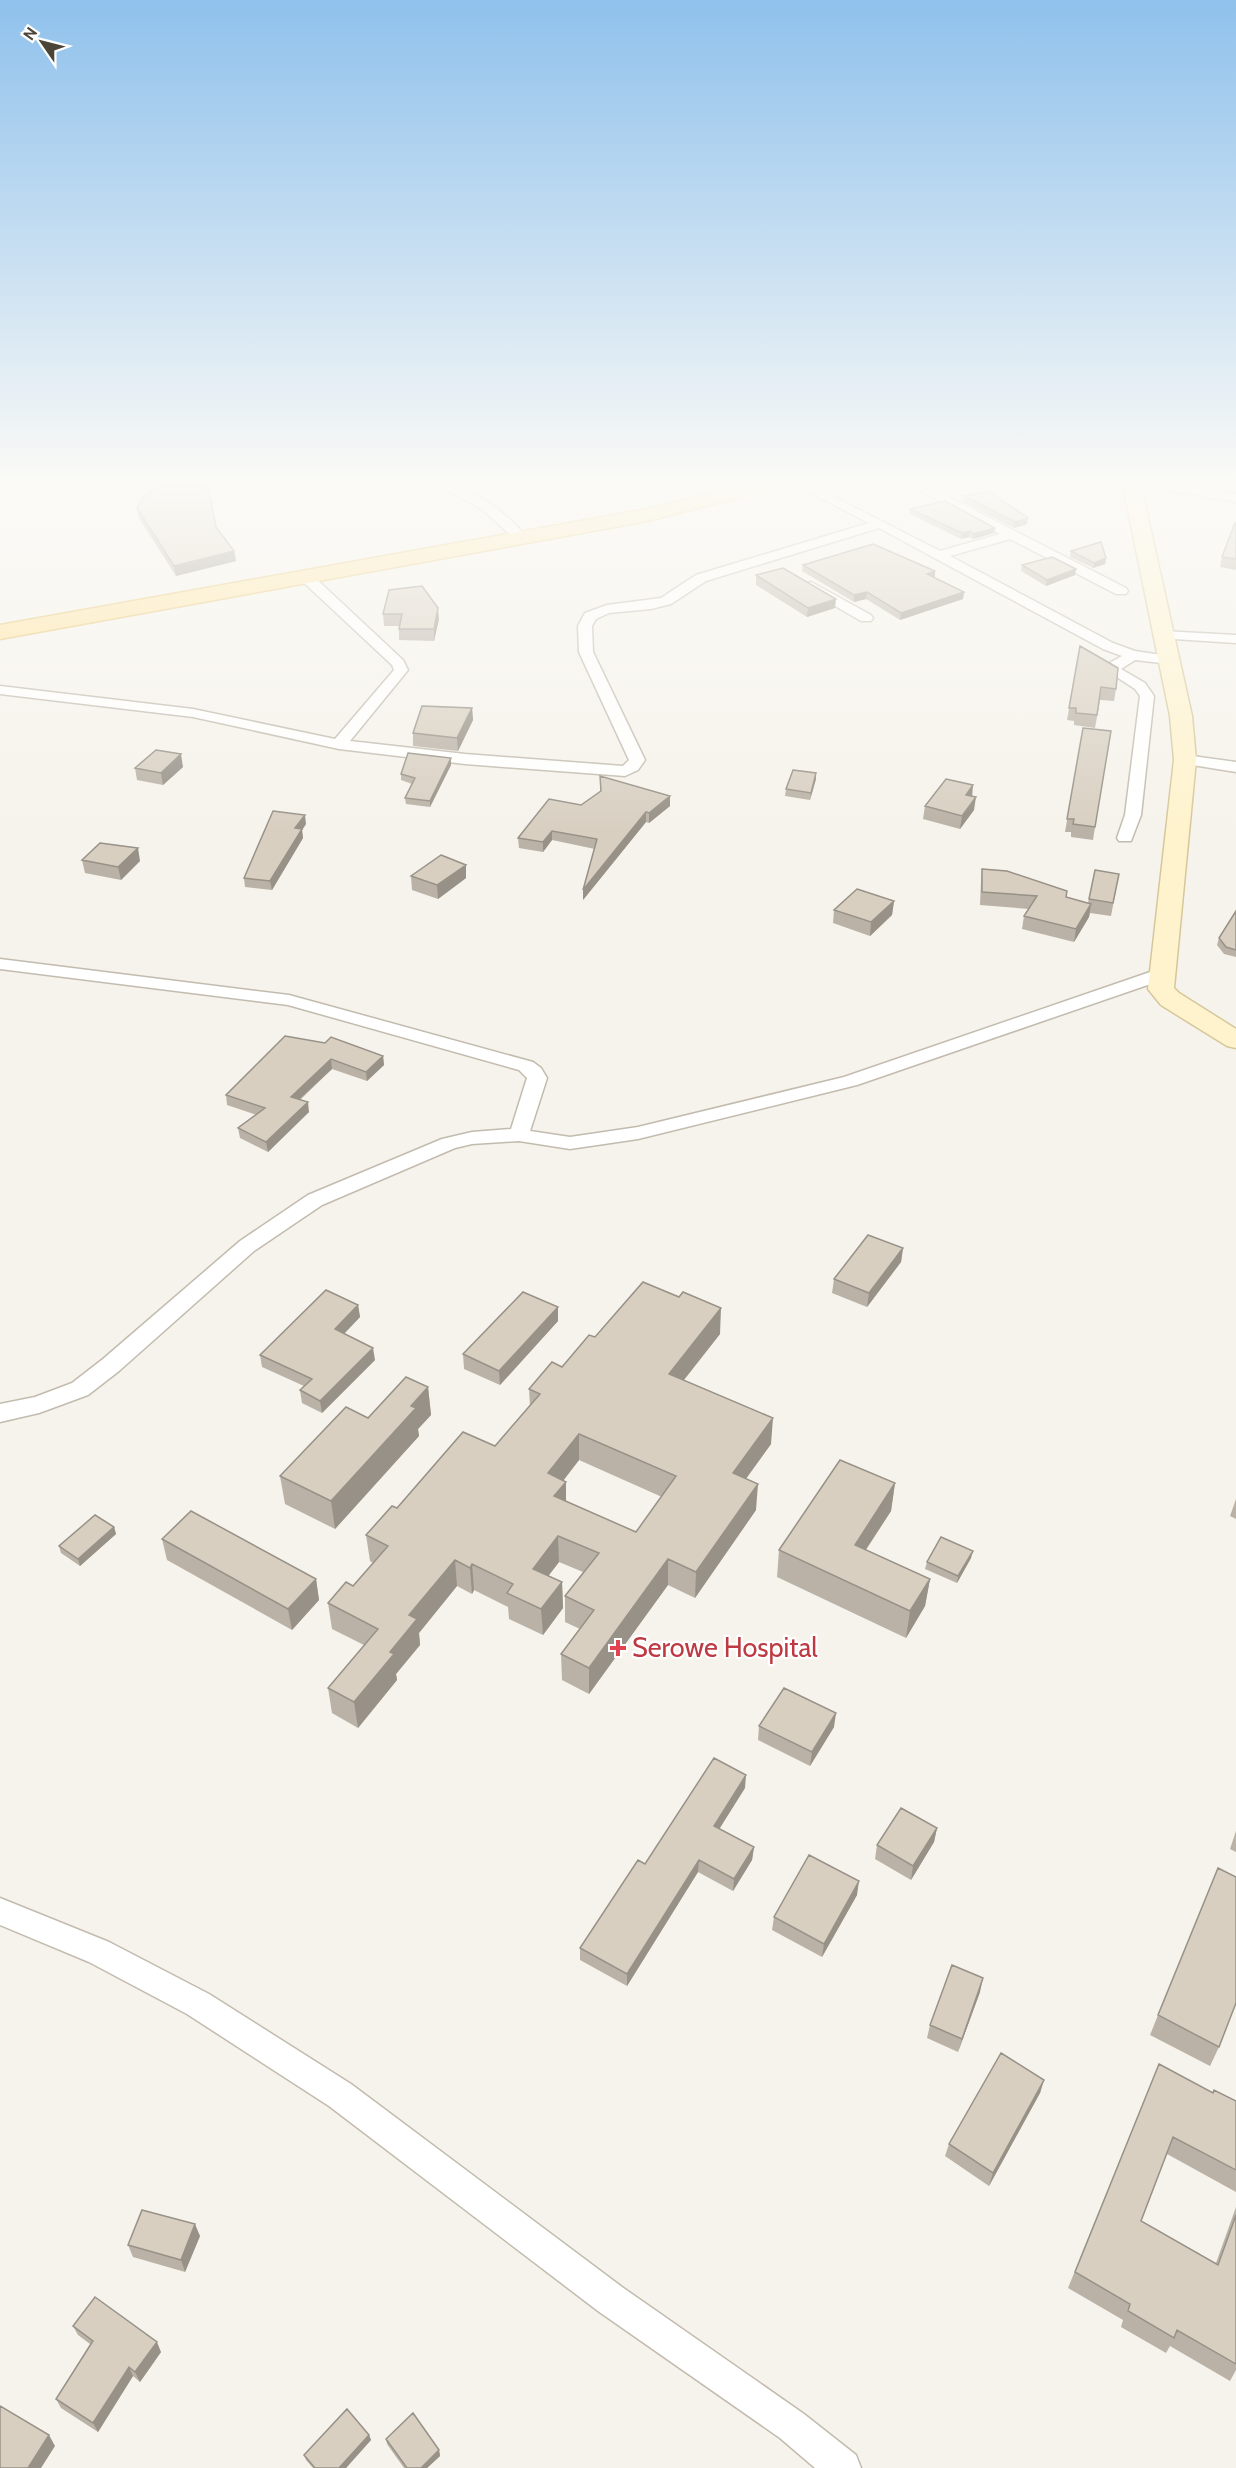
<svg xmlns="http://www.w3.org/2000/svg" width="1236" height="2468" font-family="Cabin,sans-serif">
<style>
.lines{fill:none;stroke-linecap:round;stroke-linejoin:round}
.street-casing{stroke:#c2bbae;stroke-width:3}
.secondary-casing{stroke:#d6c79b;stroke-width:3}
.primary-casing{stroke:#e6c16a;stroke-width:3}
.street{fill:#fff;fill-rule:evenodd}
.secondary{fill:#fff3cd;fill-rule:evenodd}
.primary{fill:#ffe39c;fill-rule:evenodd}
.wall{fill:#bab2a6;fill-rule:evenodd}
.shaded-wall{fill:#979187}
.building{fill:#d8cfc1;stroke:#979187;stroke-width:1.5;fill-rule:evenodd}
.health-dot{fill:#e0444e;stroke:#fff;stroke-width:2}
.labels{text-anchor:middle;stroke-width:4.5;stroke-linejoin:round;paint-order:stroke}
.near-health-label{font-size:27px;fill:#be3a42;stroke:#fff;text-anchor:start}
</style>
<rect width="100%" height="100%" fill="#f6f3ec"/>
<g class="lines">
<g class="street-casing">
<path id="street" d="M440,486C473,486 507,513 527,538L521,542L517,541L483,510Z
M797,486H813L940,551L1000,534L923,492L929,488L933,489L1126,588L1128,591L1126,594H1116L1010,539L950,556L1113,643L1135,651L1175,657L1177,660L1170,664L1135,660L1121,669L1145,683L1154,696L1141,815L1131,841H1119L1117,838L1125,815L1140,696L1135,689L1106,670L1111,662L1122,656L1103,649L879,528L706,581L671,604L651,609L609,613L596,619L592,626L593,652L645,760L638,770L625,776L465,764L339,749L193,717L0,694V686L193,709L335,739L394,670L392,665L302,581L300,578L307,574L312,575L403,660L408,670L350,741L465,754L623,766L629,760L579,652L578,626L585,613L607,605L661,598L696,575L869,523Z
M1161,486H1189L1236,494V502L1167,490Z
M811,582L871,615L873,618L871,621H861L806,589L804,586L806,583Z
M1163,631L1236,635V643L1158,638L1156,635Z
M1185,755L1236,762V772L1180,763L1177,760L1180,757Z
M0,959L289,995L533,1062L541,1068L547,1078L530,1131L570,1137L638,1127L844,1077L1156,970H1168L1171,974L1168,978L857,1085L638,1139L570,1149L519,1141L472,1144L455,1148L322,1205L254,1251L119,1371L88,1395L39,1413L0,1422V1404L35,1397L72,1383L103,1359L240,1241L308,1195L442,1139L472,1132L511,1129L527,1078L519,1070L288,1005L0,969Z
M0,1898L109,1942L209,1994L351,2084L622,2287L804,2414L856,2455L861,2468H815L780,2438L598,2311L329,2106L187,2014L89,1962L0,1925Z"/>
</g>
<g class="secondary-casing">
<path id="secondary" d="M1123,486H1141L1192,716L1196,760L1174,988L1179,993L1236,1029V1048L1227,1046L1161,1005L1148,989L1174,760L1170,716Z"/>
</g>
<g class="primary-casing">
<path id="primary" d="M738,486H770L768,490L648,521L0,639V625L647,509Z"/>
</g>
<use href="#street" class="street"/>
<use href="#secondary" class="secondary"/>
<use href="#primary" class="primary"/>
</g>
<path class="wall" d="M964,496L1027,524L1014,528L963,502Z
M137,508L216,527L234,551L236,561L176,576L139,518Z
M910,509L994,533L973,539L969,537L961,539L910,514Z
M1236,523V570L1220,567L1222,557Z
M1071,551L1106,558L1105,564L1093,568L1070,557Z
M803,565L935,571V578L964,592L963,599L900,620L866,599L854,602L802,571Z
M1022,565L1076,569L1075,575L1046,586L1021,571Z
M756,575L835,608L807,617L756,585Z
M422,586L439,619L434,641L399,640V626H384L383,614Z
M1080,646L1116,689L1114,701L1100,700L1095,728L1074,725V721L1067,720Z
M472,708L473,720L458,751L413,746V733Z
M1083,728L1095,827L1093,840L1071,837V832H1065Z
M451,758V765L430,807L406,804L405,798L412,784L401,780V774Z
M183,767L163,785L137,780L135,768Z
M600,776L670,806L649,823L646,822L583,900L595,849L552,840L543,852L519,848L518,838L581,805L600,791Z
M816,779L810,800L785,796L786,789Z
M972,796L974,810L960,829L923,819L925,806Z
M306,824L302,830L303,838L272,890L245,887L244,878Z
M82,860L140,861L121,880L85,873Z
M466,865V878L438,899L412,890L411,876Z
M982,869L1066,898L1088,903L1095,870L1119,874L1111,916L1090,913L1089,917L1074,942L1022,929L1024,916L1029,909L980,905L981,881Z
M894,901L892,915L870,936L833,923L834,910Z
M1236,911V957L1224,954L1217,945L1219,938Z
M285,1036L383,1056L384,1065L367,1081L332,1069L300,1100L309,1112L268,1152L240,1138L238,1128L257,1115L227,1105L226,1095Z
M903,1248L901,1262L867,1307L832,1293L834,1279Z
M358,1305L360,1317L344,1334L375,1360L322,1413L302,1403L300,1390L304,1386L262,1367L260,1355Z
M558,1321L500,1385L464,1369L463,1354Z
M720,1334L684,1380L771,1444L746,1479L756,1510L695,1598L668,1585L589,1694L562,1680L561,1654L580,1629L565,1622V1596L583,1572L559,1562L548,1576L562,1582L563,1608L543,1635L509,1619L508,1607L474,1590L472,1594L457,1586L419,1633L420,1645L396,1674L397,1680L358,1728L332,1713L328,1688L364,1645L332,1629L328,1603L353,1586L373,1563L370,1561L366,1535L397,1508L495,1446L530,1406L529,1389L562,1367L595,1337ZM579,1460L662,1497L636,1532L566,1501V1482L563,1481Z
M428,1387L431,1415L418,1429L419,1436L335,1529L285,1504L280,1476L368,1418Z
M895,1483L891,1511L866,1550L930,1579L925,1606L906,1638L777,1577L779,1550Z
M1236,1499V1519L1230,1516Z
M114,1527L116,1534L80,1566L61,1553L59,1546Z
M162,1539L316,1579L319,1600L292,1630L167,1560Z
M971,1558L957,1583L925,1569L927,1562Z
M759,1726L834,1727L810,1766L758,1740Z
M745,1788L719,1829L754,1847L752,1860L733,1891L698,1872L627,1986L580,1960V1948L645,1864Z
M937,1828L934,1842L911,1880L875,1859L877,1845Z
M1236,1831V1852L1230,1849Z
M857,1895L822,1957L772,1930L774,1917Z
M980,1992L958,2052L927,2038L930,2025Z
M1158,2015L1219,2047L1210,2066L1150,2035Z
M1159,2064L1213,2093L1236,2101V2192L1167,2154L1141,2221L1216,2263L1236,2207V2370L1230,2381L1170,2346L1166,2353L1121,2327L1123,2320L1068,2288Z
M1044,2080L1040,2093L989,2186L945,2156L949,2144Z
M200,2236L185,2272L133,2257L128,2245Z
M73,2326L161,2352L140,2382L133,2376L98,2432L61,2408L56,2399L90,2344L78,2335Z
M369,2435L371,2440L346,2468H313L306,2460L304,2455Z
M386,2439L439,2450L440,2456L427,2468H404L387,2444Z"/>
<path class="shaded-wall" d="M1028,518L1027,524L1014,528L1015,522Z
M995,528L994,533L973,539V534Z
M970,531L969,537L961,539L962,533Z
M234,551L236,561L176,576L174,566Z
M1106,558L1105,564L1093,568L1094,563Z
M1076,569L1075,575L1046,586L1047,580Z
M935,571V578L927,574Z
M867,592L866,599L854,602V595Z
M964,592L963,599L900,620L901,613Z
M836,599L835,608L807,617L808,608Z
M438,608L439,619L434,641V629Z
M472,708L473,720L458,751L457,738Z
M181,754L183,767L163,785L161,773Z
M451,758V765L430,807V801Z
M816,773V779L810,800L811,793Z
M973,785L972,798L966,795Z
M670,796V806L649,823V813Z
M976,797L974,810L960,829L962,816Z
M646,812V822L583,900V890Z
M305,815L306,824L302,830L303,838L272,890L270,881L295,828Z
M552,831V840L543,852V842Z
M138,848L140,861L121,880L118,867Z
M466,865V878L438,899L437,885Z
M894,901L892,915L870,936L871,922Z
M1091,904L1089,917L1074,942L1076,929Z
M383,1056L384,1065L367,1081L366,1072Z
M331,1059L332,1069L292,1106L291,1097Z
M308,1102L309,1112L268,1152L266,1142Z
M903,1248L901,1262L867,1307L869,1293Z
M358,1305L360,1317L336,1342L335,1329Z
M558,1307V1321L500,1385L499,1371Z
M721,1308L720,1334L668,1400L669,1374Z
M373,1348L375,1360L322,1413L320,1401Z
M428,1387L431,1415L418,1429L419,1436L335,1529L331,1501L411,1406Z
M773,1418L771,1444L731,1499L733,1473Z
M579,1434V1460L549,1499L548,1473Z
M566,1482V1508L554,1496Z
M895,1483L891,1511L851,1572L855,1545Z
M758,1484L756,1510L695,1598L696,1572Z
M114,1527L116,1534L80,1566L78,1559Z
M558,1536L559,1562L534,1595L533,1569Z
M973,1551L971,1558L957,1583L958,1576Z
M668,1559V1585L589,1694V1668Z
M455,1560L457,1586L419,1633L420,1645L396,1674L397,1680L358,1728L354,1702L409,1615Z
M472,1564L474,1590L472,1594L470,1568Z
M316,1579L319,1600L292,1630L288,1609Z
M930,1579L925,1606L906,1638L910,1611Z
M562,1582L563,1608L543,1635L541,1609Z
M836,1713L834,1727L810,1766L812,1752Z
M746,1775L745,1788L713,1839L714,1826Z
M937,1828L934,1842L911,1880L913,1866Z
M754,1847L752,1860L733,1891L734,1879Z
M699,1860L698,1872L627,1986V1974Z
M859,1881L857,1895L822,1957L824,1944Z
M983,1978L980,1992L958,2052L962,2039Z
M1044,2080L1040,2093L989,2186L993,2173Z
M195,2224L200,2236L185,2272L181,2260Z
M157,2342L161,2352L140,2382L135,2372Z
M129,2367L133,2376L98,2432L93,2423Z
M49,2435L55,2446L41,2468H28Z
M369,2435L371,2440L346,2468H339Z
M439,2450L440,2456L427,2468H421Z"/>
<path class="building" d="M156,486H208L216,527L234,551L174,566L137,508L143,498Z
M988,491L1028,518L1015,522L964,496Z
M945,501L995,528L973,534L970,531L962,533L910,509Z
M1235,523H1236V559L1222,557Z
M1101,542L1106,558L1094,563L1071,551Z
M873,544L935,571L927,574L964,592L901,613L867,592L854,595L803,565Z
M1052,557L1076,569L1047,580L1022,565Z
M783,568L836,599L808,608L756,575Z
M422,586L438,608L434,629H399L402,614H383L389,590Z
M1080,646L1118,668L1116,689L1101,687L1097,715L1076,713V708H1069Z
M422,706L472,708L457,738L413,733Z
M1083,728L1111,731L1095,827L1073,824L1074,819H1067Z
M156,750L181,754L161,773L135,768Z
M408,753L451,758L430,801L405,798L415,778L401,774Z
M793,770L816,773L811,793L786,789Z
M600,776L670,796L649,813L646,812L583,890L597,839L552,831L543,842L518,838L549,799L581,805L601,791Z
M946,779L973,785L966,795L976,797L962,816L925,806Z
M273,811L305,815L295,828L302,829L270,881L244,878Z
M100,843L138,848L118,867L82,860Z
M441,855L466,865L437,885L411,876Z
M982,869L1007,871L1067,891L1066,897L1091,904L1076,929L1024,916L1037,896L982,892Z
M1095,870L1119,874L1113,903L1089,899Z
M857,889L894,901L871,922L834,910Z
M1236,911V950L1226,947L1219,938Z
M285,1036L325,1043L331,1037L383,1056L366,1072L331,1059L291,1097L308,1102L266,1142L238,1128L265,1108L226,1095Z
M868,1235L903,1248L869,1293L834,1279Z
M643,1282L679,1297L683,1292L721,1308L669,1374L773,1418L733,1473L758,1484L696,1572L668,1559L589,1668L561,1654L594,1610L565,1596L599,1553L558,1536L533,1569L562,1582L541,1609L507,1593L513,1584L472,1564L470,1568L455,1560L409,1615L417,1619L390,1652L394,1654L354,1702L328,1688L378,1629L328,1603L346,1582L353,1586L388,1546L366,1535L392,1506L397,1508L463,1432L495,1446L540,1394L529,1389L552,1362L562,1367L589,1335L595,1337ZM579,1434L676,1476L636,1532L554,1496L566,1482L548,1473Z
M326,1290L358,1305L335,1329L373,1348L320,1401L300,1390L312,1379L260,1355Z
M523,1292L558,1307L499,1371L463,1354Z
M406,1377L428,1387L411,1406L416,1408L331,1501L280,1476L346,1407L368,1418Z
M840,1460L895,1483L855,1545L930,1579L910,1611L779,1550Z
M191,1511L316,1579L288,1609L162,1539Z
M95,1515L114,1527L78,1559L59,1546Z
M941,1537L973,1551L958,1576L927,1562Z
M784,1688L836,1713L812,1752L759,1726Z
M714,1758L746,1775L714,1826L754,1847L734,1879L699,1860L627,1974L580,1948L638,1860L645,1864Z
M901,1808L937,1828L913,1866L877,1845Z
M809,1855L859,1881L824,1944L774,1917Z
M1218,1868L1236,1877V2003L1219,2047L1158,2015Z
M952,1965L983,1978L962,2039L930,2025Z
M1001,2053L1044,2080L993,2173L949,2144Z
M1159,2064L1213,2093L1214,2090L1236,2101V2170L1173,2137L1141,2221L1218,2265L1236,2215V2364L1177,2330L1174,2338L1128,2311L1130,2304L1075,2272Z
M142,2210L195,2224L181,2260L128,2245Z
M95,2297L157,2342L135,2372L129,2367L93,2423L56,2399L93,2341L73,2326Z
M0,2406L49,2435L28,2468H0Z
M347,2409L369,2435L339,2468H315L304,2455Z
M413,2413L439,2450L421,2468H407L386,2439Z"/>
<linearGradient id="sky" x2="0" y2="1"><stop stop-color="#8fc1ec"/><stop offset="0.58" stop-color="#fbfaf6"/><stop offset="1" stop-color="#fbfaf6" stop-opacity="0"/></linearGradient>
<rect width="1236" height="832" fill="url(#sky)"/>
<path class="health-dot" d="M615 1639h6v6h6v6h-6v6h-6v-6h-6v-6h6z"/>
<g class="labels">
<g class="near-health-label">
<text x="632" y="1657">Serowe Hospital</text>
</g>
</g>
<g transform="translate(42 42) rotate(305)" stroke="#ffffff" stroke-width="4.5" paint-order="stroke">
<path d="M0-4.5L10 22L0 15L-10 22Z" fill="#4b4439"/>
<text y="-9" font-size="16" font-weight="bold" text-anchor="middle" fill="#4b4439">N</text>
</g>
</svg>
